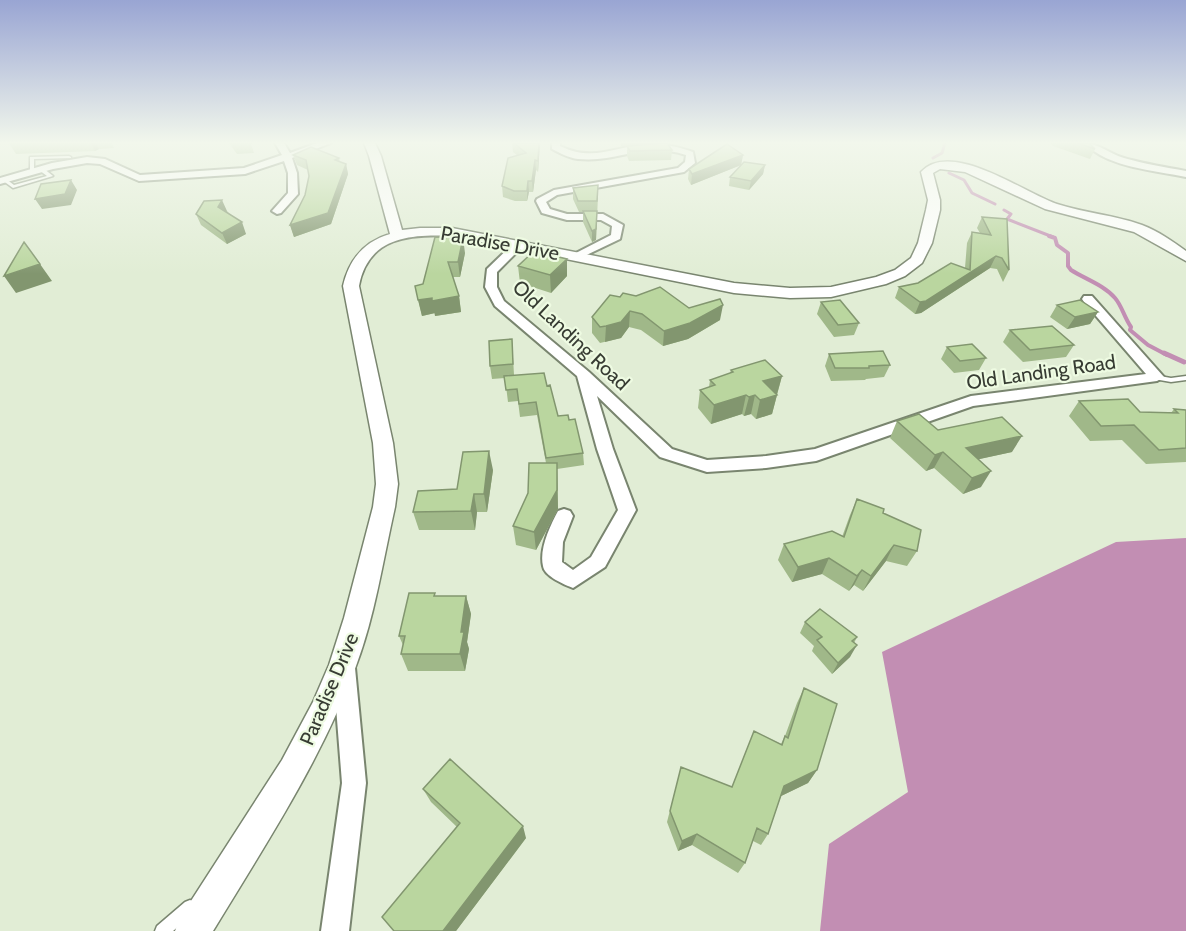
<svg xmlns="http://www.w3.org/2000/svg" width="1186" height="931" font-family="Cabin,sans-serif">
<style>
.water{fill:#c28eb3}
.lines{fill:none;stroke-linecap:round;stroke-linejoin:round}
.stream-far2{stroke:#c28eb3;stroke-width:3}
.stream-far1{stroke:#c28eb3;stroke-width:4}
.stream{stroke:#c28eb3;stroke-width:5}
.service-casing{stroke:#79856f;stroke-width:3}
.minor-casing{stroke:#79856f;stroke-width:4}
.tertiary-casing{stroke:#79856f;stroke-width:3}
.service{fill:#fff;fill-rule:evenodd}
.minor{fill:#fff;fill-rule:evenodd}
.tertiary{fill:#fff;fill-rule:evenodd}
.wall{fill:#a0b889}
.shaded-wall{fill:#82966f}
.building{fill:#bad69f;stroke:#82966f;stroke-width:1.5}
.labels{text-anchor:middle;stroke-width:4.5;stroke-linejoin:round;paint-order:stroke}
.street-label{font-size:20px;fill:#373c33;stroke:#eefbe2}
</style>
<rect width="100%" height="100%" fill="#e1edd5"/>
<path class="water" d="M1186,538V931H820L829,844L908,792L882,652L1116,542Z"/>
<g class="lines">
<path class="stream-far2" d="M933,158L942,153L945,143
M949,173L964,180L972,193L995,204
M1004,210L1011,214L1007,219L1053,237"/>
<path class="stream-far1" d="M1049,236L1055,238L1057,245L1068,253V266L1071,270C1085,279 1104,285 1115,298C1122,306 1124,317 1131,327L1130,330L1148,345L1167,355"/>
<path class="stream" d="M1164,353L1184,362"/>
<g class="service-casing">
<path id="service" d="M69,156L71,157V158L34,159V172L32,173L30,172V157Z
M39,168H43L53,176L13,188L2,180L6,179L14,185L47,176L39,170Z
M1154,375L1171,378L1186,376V380L1171,382L1154,379L1153,377Z
M190,900L195,902L197,907L195,912L173,931H155L157,926L185,902Z"/>
</g>
<g class="minor-casing">
<path id="minor" d="M275,143H284L290,153L317,143H331L292,158L297,173L298,194L281,213L277,214L272,211L288,193V173L284,161L245,174L139,181L100,164L87,163L53,169L0,184V178L52,163L87,157L105,159L140,175L244,168L282,155Z
M552,143H560V146C593,162 614,147 647,144C663,143 678,147 693,152L695,163L684,172L557,195L546,202L550,209L567,214H603L623,225L620,239L576,260L570,257L572,255L611,235L612,226L601,220H567L542,213L536,201L537,199L554,190L678,168L685,162L686,155C643,141 619,163 578,159C569,158 560,153 552,149Z
M1084,143C1098,143 1110,154 1124,158C1144,164 1165,167 1186,171V177C1153,170 1109,168 1084,143Z
M519,241L525,244L497,272V287L504,301L589,372L672,449L707,460L766,456L815,449L971,396L1146,374L1084,302L1082,299L1084,296H1092L1164,377L1157,381L973,406L816,461L766,468L707,472L660,457L597,396L613,449L636,510L605,567L573,588C565,585 544,576 543,566C539,549 550,526 558,511L564,509L570,511L573,516L563,542L562,562L573,570L591,557L618,510L597,449L577,376L495,306L485,287L487,269L515,242Z
M344,658L352,661L355,668L366,783L349,931H321L342,783L333,668L336,661Z"/>
</g>
<g class="tertiary-casing">
<path id="tertiary" d="M364,143H375L381,156L402,230L420,228H452L734,283L790,288L831,287L876,277L895,270L911,258L918,243L926,210L928,200L921,172C951,139 1024,193 1057,204C1085,213 1114,215 1142,225C1158,231 1172,241 1186,251V261L1134,232L1045,209L965,172L940,169L933,173L940,200V210L932,243L922,263L905,276L886,284L831,297L790,298L734,293L452,236C410,234 368,237 359,286L393,443L398,484L395,507C383,560 375,616 356,666C321,761 265,845 213,931H175L180,918L282,760L313,702L329,665L344,618L373,507L376,484L373,443L343,286C349,260 363,242 390,234L369,156Z"/>
</g>
<use href="#service" class="service"/>
<use href="#minor" class="minor"/>
<use href="#tertiary" class="tertiary"/>
</g>
<path class="wall" d="M9,143H113L112,144L114,148L99,149L95,151L16,154Z
M229,143H253L251,144L254,153L237,154Z
M512,143H540L538,172L536,170L533,192H529L527,201H515L503,197L502,186L518,156L513,152Z
M1050,143H1089L1095,149L1090,159L1053,146Z
M627,146L672,150L671,160L629,161L627,156Z
M293,155L339,158L340,162L346,164L348,174L331,224L294,237L290,225L305,195L309,176L308,170L297,165Z
M743,155L741,165L691,185L688,179L689,169Z
M765,165L763,174L749,190L729,186L730,177Z
M573,188L598,196L596,240L592,242L583,222V212H579L573,199Z
M227,211L246,234L227,244L201,225L196,214Z
M982,217L1009,270L1003,282L997,269L990,268L921,313L915,314L895,298L899,287L918,283L965,268L967,243L972,232L980,233L977,228Z
M435,237L465,253L460,277H453L459,296L461,312L435,316V313L422,316L415,286L423,284Z
M567,259V276L551,293L520,283L518,266Z
M620,297L689,308L720,320L688,339L663,346L641,330L629,327L621,338L600,343L592,333V317Z
M821,302L859,323L854,335L834,337L817,314Z
M1057,305L1098,312L1090,324L1067,329L1050,317Z
M1010,330L1074,345L1066,357L1023,362L1003,342Z
M512,339L514,375L547,386L558,416L569,420L583,453L584,465L557,469L558,509L536,550L516,545L513,526L546,463L537,415L520,417L518,401L508,402L505,378L492,379L490,366Z
M947,347L986,358L979,370L954,373L941,359Z
M829,354L890,365L884,377L866,379L865,380L831,381L825,366Z
M731,370L782,376L772,414L756,419L751,414L744,416L742,414L711,424L698,408L700,390L709,387L710,380L730,373Z
M1079,401L1140,412L1171,413L1174,409L1186,410V462L1146,464L1122,440L1090,441L1069,416Z
M897,421L938,430L1012,452L979,459L981,487L963,494L934,468L926,471L890,438Z
M493,470L487,512H477L475,530H419L413,512Z
M857,499L883,513L917,551L907,566L886,561L863,591L854,585L849,591L822,574L792,582L778,560L784,544L842,537L850,515Z
M436,596H466L471,614L467,642L469,649L465,671H408L401,654L403,645L399,636Z
M805,622L857,637L854,643L850,657L832,674L812,651L814,646L800,633Z
M804,688L817,770L808,783L781,796L768,834L761,845L753,841L745,863L738,873L692,845L678,851L667,822L681,767L732,787L754,731L781,744L785,736L797,703Z
M423,789L526,838L456,931H394L457,827L431,802Z"/>
<path class="shaded-wall" d="M91,143H96L99,149L95,151Z
M539,143H540L538,172V161Z
M621,143H645L621,146Z
M743,155L741,165L691,185L692,174Z
M535,160L536,170L533,192L532,181Z
M346,164L348,174L331,224L294,237L290,225Z
M765,165L763,174L749,190L751,181Z
M71,180L77,190L71,205L42,209L35,199Z
M528,181L529,192L527,201V191Z
M222,200L227,211L223,218L218,207Z
M597,211L596,240L592,242V231Z
M242,222L246,234L227,244L222,233Z
M463,238L465,253L460,277L458,262Z
M996,256L990,268L921,313L915,314L920,302Z
M567,259V276L551,293L550,275Z
M40,264L52,281L16,293L4,276Z
M459,296L461,312L435,316L432,301Z
M432,298L435,313L422,316L418,300Z
M723,305L720,320L688,339L663,346L664,331Z
M630,311L629,327L621,338L605,342L606,326Z
M1098,312L1090,324L1067,329L1075,317Z
M782,376L777,394L759,400L763,381Z
M746,395L742,414L711,424L714,405Z
M755,395L751,414L744,416L749,397Z
M777,395L772,414L756,419L760,400Z
M1022,436L1012,452L957,464L966,448Z
M489,451L493,470L487,512L484,494Z
M943,452L934,468L926,471L935,455Z
M557,463L558,509L536,550L534,532Z
M991,471L981,487L963,494L972,478Z
M474,494L477,512L475,530L471,511Z
M894,545L886,561L863,591L871,576Z
M829,558L822,574L792,582L798,567Z
M862,570L854,585L849,591L857,576Z
M466,596L471,614L467,642L469,649L465,671L460,654L461,632Z
M857,645L850,657L832,674L838,663Z
M817,770L808,783L777,798L784,786Z
M523,826L526,838L456,931H443Z
M697,834L692,845L678,851L682,841Z"/>
<path class="building" d="M514,143H539L538,161L535,160L532,181H528L527,191H514L502,186L508,158L526,153Z
M665,143H667L672,150L630,151L627,146Z
M1078,143H1089L1095,149Z
M727,144L743,155L692,174L689,169Z
M311,147L339,158L335,160L346,164L328,213L290,225L305,195L309,176L306,160L293,155Z
M744,162L765,165L751,181L730,177Z
M71,180L65,194L35,199L41,184Z
M598,185L597,201H578L573,188Z
M222,200L218,207L242,222L222,233L196,214L204,201Z
M583,211H597L596,229L592,231Z
M982,217L1007,219L1009,270L1002,258L996,256L926,301L920,302L899,287L918,283L951,263L970,270L972,232L991,235Z
M435,237L463,238L458,262H448L459,296L432,301V298L418,300L415,286L423,284Z
M24,242L40,264L4,276Z
M534,251L567,259L550,275L518,266Z
M660,287L689,308L720,299L723,305L690,323L664,331L642,314L630,311L621,322L606,326L600,327L592,317L610,295L620,297L623,293L636,296Z
M840,300L859,323L838,325L821,302Z
M1080,300L1098,312L1075,317L1057,305Z
M1052,326L1074,345L1030,350L1010,330Z
M512,339L513,364L490,366L489,341Z
M972,344L986,358L960,361L947,347Z
M883,351L890,365L869,366V368H835L829,354Z
M765,360L782,376L763,381L777,395L760,400L755,395L749,397L746,395L714,405L700,390L715,385L710,380L733,372L731,370Z
M544,373L547,386L550,385L558,416L568,415L569,420L575,419L583,453L546,458L536,402L519,404L517,389L506,390L504,376Z
M1128,399L1140,412L1178,413L1174,409L1186,410V448L1159,450L1134,425L1101,426L1079,401Z
M919,414L938,430L1002,417L1022,436L966,448L991,471L972,478L943,452L935,455L897,421Z
M489,451L484,494H474L471,511L413,512L418,491L457,489L463,452Z
M529,463H557V490L534,532L513,526L528,493Z
M857,499L884,509L883,513L921,530L917,551L894,545L871,576L862,570L857,576L829,558L798,567L784,544L832,531L844,537Z
M409,593H435L434,596H466L461,632H464L460,654H401L405,636H399Z
M820,609L857,637L852,641L857,645L838,663L817,640L822,637L805,622Z
M804,688L837,704L817,770L784,786L768,834L757,828L745,863L697,834L682,841L670,811L681,767L732,787L754,731L782,745L785,736L788,738Z
M450,759L523,826L443,931H394L382,917L460,823L423,789Z"/>
<linearGradient id="sky" x2="0" y2="1"><stop stop-color="#99a5d3"/><stop offset="0.52" stop-color="#f2f7ec"/><stop offset="1" stop-color="#f2f7ec" stop-opacity="0"/></linearGradient>
<rect width="1186" height="274" fill="url(#sky)"/>
<g class="labels">
<g class="street-label">
<text transform="translate(500 243) rotate(10)" y="7">Paradise Drive</text>
<text transform="translate(571 335) rotate(43)" y="7">Old Landing Road</text>
<text transform="translate(1041 372) rotate(-8)" y="7">Old Landing Road</text>
<text transform="translate(329 689) rotate(-67)" y="7">Paradise Drive</text>
</g>
</g>
</svg>
